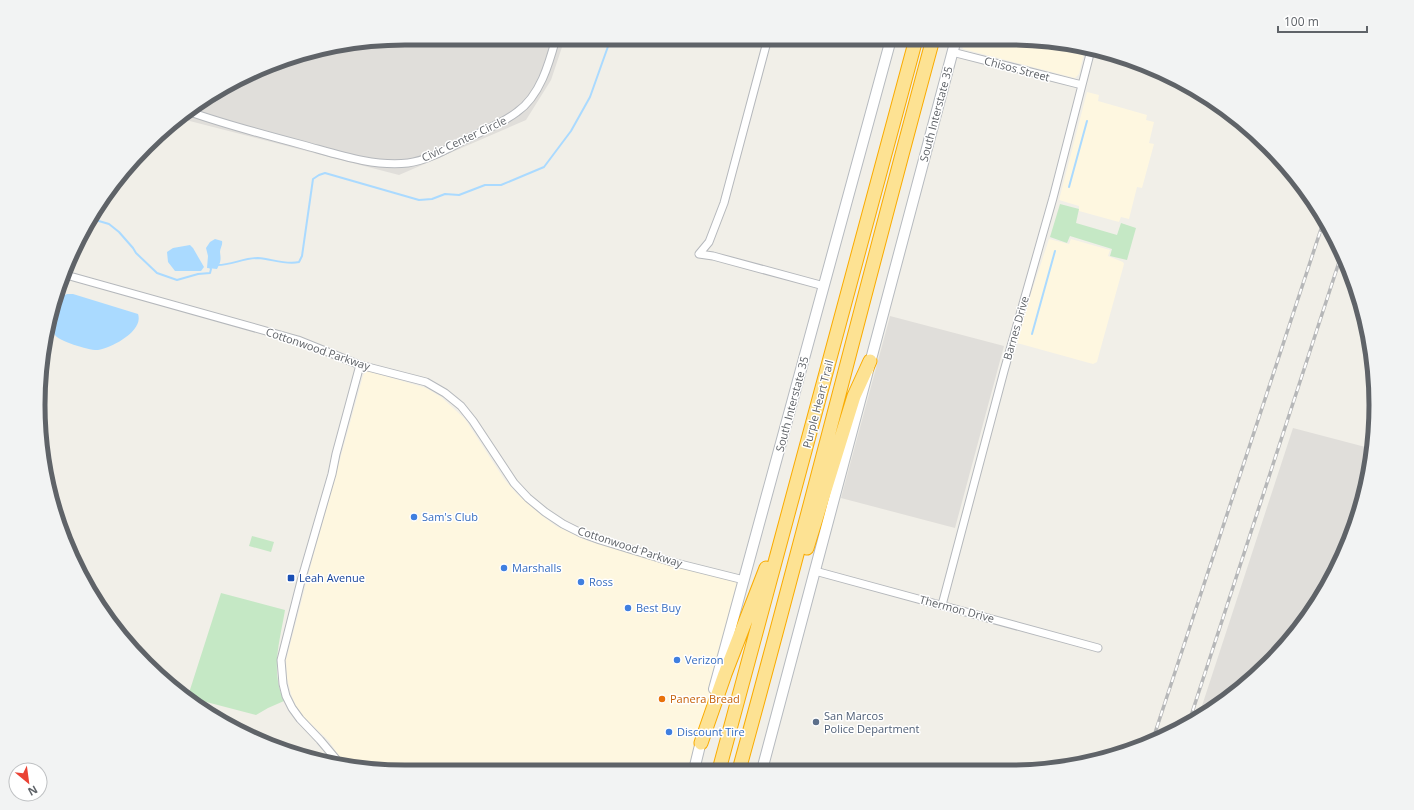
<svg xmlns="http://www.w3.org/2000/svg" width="1414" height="810" font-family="'Open Sans',sans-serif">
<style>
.commercial{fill:#fef7e0}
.industrial{fill:#e0deda}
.green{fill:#c5e8c5}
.water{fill:#aadaff}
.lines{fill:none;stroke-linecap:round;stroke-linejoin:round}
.stream{stroke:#aadaff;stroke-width:2}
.minor-casing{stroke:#b5b8bc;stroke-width:9}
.secondary-casing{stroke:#b6babf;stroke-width:12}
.motorway-casing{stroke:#f9ab00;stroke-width:15}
.minor{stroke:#fff;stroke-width:7}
.secondary{stroke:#fff;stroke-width:10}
.motorway{stroke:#fde293;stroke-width:13}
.rail-casing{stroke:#b6b7b8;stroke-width:3.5}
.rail{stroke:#fff;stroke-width:2;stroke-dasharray:6;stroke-linecap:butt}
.shop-dot{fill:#3f7fe0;stroke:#fff;stroke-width:1.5}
.transit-dot{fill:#1a4fb4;stroke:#fff;stroke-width:1.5}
.food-dot{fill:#e8710a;stroke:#fff;stroke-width:1.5}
.service-dot{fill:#5c6f8a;stroke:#fff;stroke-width:1.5}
.labels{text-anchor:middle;stroke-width:3;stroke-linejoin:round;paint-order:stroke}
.street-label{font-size:11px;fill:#5f6368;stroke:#fff}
.shop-label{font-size:11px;fill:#366cbe;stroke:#fff;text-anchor:start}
.transit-label{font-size:11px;fill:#164399;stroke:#fff;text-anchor:start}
.food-label{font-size:11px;fill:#c56008;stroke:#fff;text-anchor:start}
.service-label{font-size:11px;fill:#4e5e75;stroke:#fff;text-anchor:start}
.rim{fill:none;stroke:#5f6368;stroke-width:5}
</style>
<rect width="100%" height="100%" fill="#f1efe8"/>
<path class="commercial" d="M962,39H1033L1085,49L1079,74L1075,78L963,49L961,42Z
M1087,92L1099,95L1098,101L1147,115L1146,120L1154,122L1149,143L1154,144L1142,188L1137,187L1129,219L1121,217L1119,222L1079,211V206L1059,200Z
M1049,239L1069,244L1071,239L1110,250L1108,256L1123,262L1124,264L1098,358L1097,362L1093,364L1017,343L1026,309Z
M368,371L426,388L441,397L465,419L504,479L517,494L541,515L556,526L588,541L736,582L738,589L690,770L381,771L345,765L329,741L304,717L296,706L291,694L287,678L286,660L313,557L363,376L365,372Z"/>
<path class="industrial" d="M405,38H565L551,80L526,120L399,175L178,118L182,114L287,57Z
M890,316L1004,346L955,528L841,498Z
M1293,428L1373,449L1356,523L1327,589L1269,664L1213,710L1198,718Z"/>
<path class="green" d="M1060,204L1079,209L1076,223L1117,235L1121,223L1136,228L1127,260L1110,256L1112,249L1070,236L1067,243L1050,237Z
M252,536L274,542L271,552L249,546Z
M221,593L285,610C281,635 273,661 279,686C280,691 282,696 284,701L268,708L256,715L191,698L188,696Z"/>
<path class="water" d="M215,239L222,241C223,245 220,248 220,252C221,260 221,261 217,269L207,268L208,256L206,248L210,242Z
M190,245L193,248L204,267L201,271H175L168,262L167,252L173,248Z
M67,294H73L138,314C144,331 111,348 98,350C91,351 58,341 55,335C51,329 54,320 55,314C57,304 58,298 67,294Z"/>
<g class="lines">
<path class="stream" d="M1069,187L1087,121
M92,219L109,224L119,232L133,248L136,253L157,273L177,280L198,274L210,273L211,269L210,267
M218,265C231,265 244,258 258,258C272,259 285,265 299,262L302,256L313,179L319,175L325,173L419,200L432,199L445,194L459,195L485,185H501L544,167L571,131L590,97L611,38
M1032,334L1055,251"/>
<g class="minor-casing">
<path id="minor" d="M768,38L724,203L709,242L699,254L713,256L824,286
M952,52L1082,85
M189,110L190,112C227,125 265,135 303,145C336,154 373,167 408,163C431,160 453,145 475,135C489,128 504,122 517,112C540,96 549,64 556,38
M66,275L298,340L360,365L426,382L445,393L461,406L473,421L514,483L528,498L545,512L563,524L581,533L600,540L672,562L744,580
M815,571L1098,648
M942,605L1004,371L1053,198L1091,50
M338,764L336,759L320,740L300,719L292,708L286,696L283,684L281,660L301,581L332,474L336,454L360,365"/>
</g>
<g class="secondary-casing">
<path id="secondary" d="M714,689L891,39
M694,770L702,737
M762,770L956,39"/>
</g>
<g class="motorway-casing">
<path id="motorway" d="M807,548L854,396L870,361
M701,743L725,674L766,568
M719,770L916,39
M739,770C806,527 867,282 933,39"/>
</g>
<use href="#minor" class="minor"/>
<use href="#secondary" class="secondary"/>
<use href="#motorway" class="motorway"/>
<g class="rail-casing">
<path id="rail" d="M1189,722L1342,253
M1153,739L1324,220"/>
</g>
<use href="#rail" class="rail"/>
</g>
<g class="shop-dot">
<circle cx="414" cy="517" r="4"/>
<circle cx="504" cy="568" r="4"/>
<circle cx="581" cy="582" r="4"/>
<circle cx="628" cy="608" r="4"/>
<circle cx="677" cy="660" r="4"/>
<circle cx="669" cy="732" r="4"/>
</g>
<rect class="transit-dot" x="287" y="574" width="8" height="8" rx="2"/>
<circle class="food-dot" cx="662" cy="699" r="4"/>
<circle class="service-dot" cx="816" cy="722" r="4"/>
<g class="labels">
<g class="street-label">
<text transform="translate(1017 69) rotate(15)" y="4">Chisos Street</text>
<text transform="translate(936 114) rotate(-75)" y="4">South Interstate 35</text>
<text transform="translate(464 139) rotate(-25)" y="4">Civic Center Circle</text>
<text transform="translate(1016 328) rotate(-74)" y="4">Barnes Drive</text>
<text transform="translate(318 349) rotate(19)" y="4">Cottonwood Parkway</text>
<text transform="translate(792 404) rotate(-75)" y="4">South Interstate 35</text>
<text transform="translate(818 404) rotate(-75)" y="4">Purple Heart Trail</text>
<text transform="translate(630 547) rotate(18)" y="4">Cottonwood Parkway</text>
<text transform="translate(957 609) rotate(15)" y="4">Thermon Drive</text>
</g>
<g class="shop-label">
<text x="422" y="521">Sam's Club</text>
<text x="512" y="572">Marshalls</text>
<text x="589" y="586">Ross</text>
<text x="636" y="612">Best Buy</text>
<text x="685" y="664">Verizon</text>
<text x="677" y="736">Discount Tire</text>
</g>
<g class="transit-label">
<text x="299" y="582">Leah Avenue</text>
</g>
<g class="food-label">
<text x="670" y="703">Panera Bread</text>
</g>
<g class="service-label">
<text x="824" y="720">San Marcos<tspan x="824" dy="13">Police Department</tspan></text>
</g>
</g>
<path d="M0 0H1414V810H0ZM405 45H1009A360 360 0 0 1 1369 405V405A360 360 0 0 1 1009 765H405A360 360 0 0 1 45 405V405A360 360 0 0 1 405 45Z" fill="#f2f3f3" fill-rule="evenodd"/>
<path class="rim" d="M405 45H1009A360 360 0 0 1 1369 405V405A360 360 0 0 1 1009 765H405A360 360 0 0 1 45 405V405A360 360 0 0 1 405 45Z"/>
<g transform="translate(28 782) rotate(151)"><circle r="19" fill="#ffffff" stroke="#bfc1c3"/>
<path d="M0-3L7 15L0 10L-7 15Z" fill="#ea4335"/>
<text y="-6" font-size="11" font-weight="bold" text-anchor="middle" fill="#5f6368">N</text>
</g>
<path d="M1278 26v6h89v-6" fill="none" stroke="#5f6368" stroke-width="2"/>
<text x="1284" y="26" font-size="12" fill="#5f6368" stroke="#ffffff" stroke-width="3" paint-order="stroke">100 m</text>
</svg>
